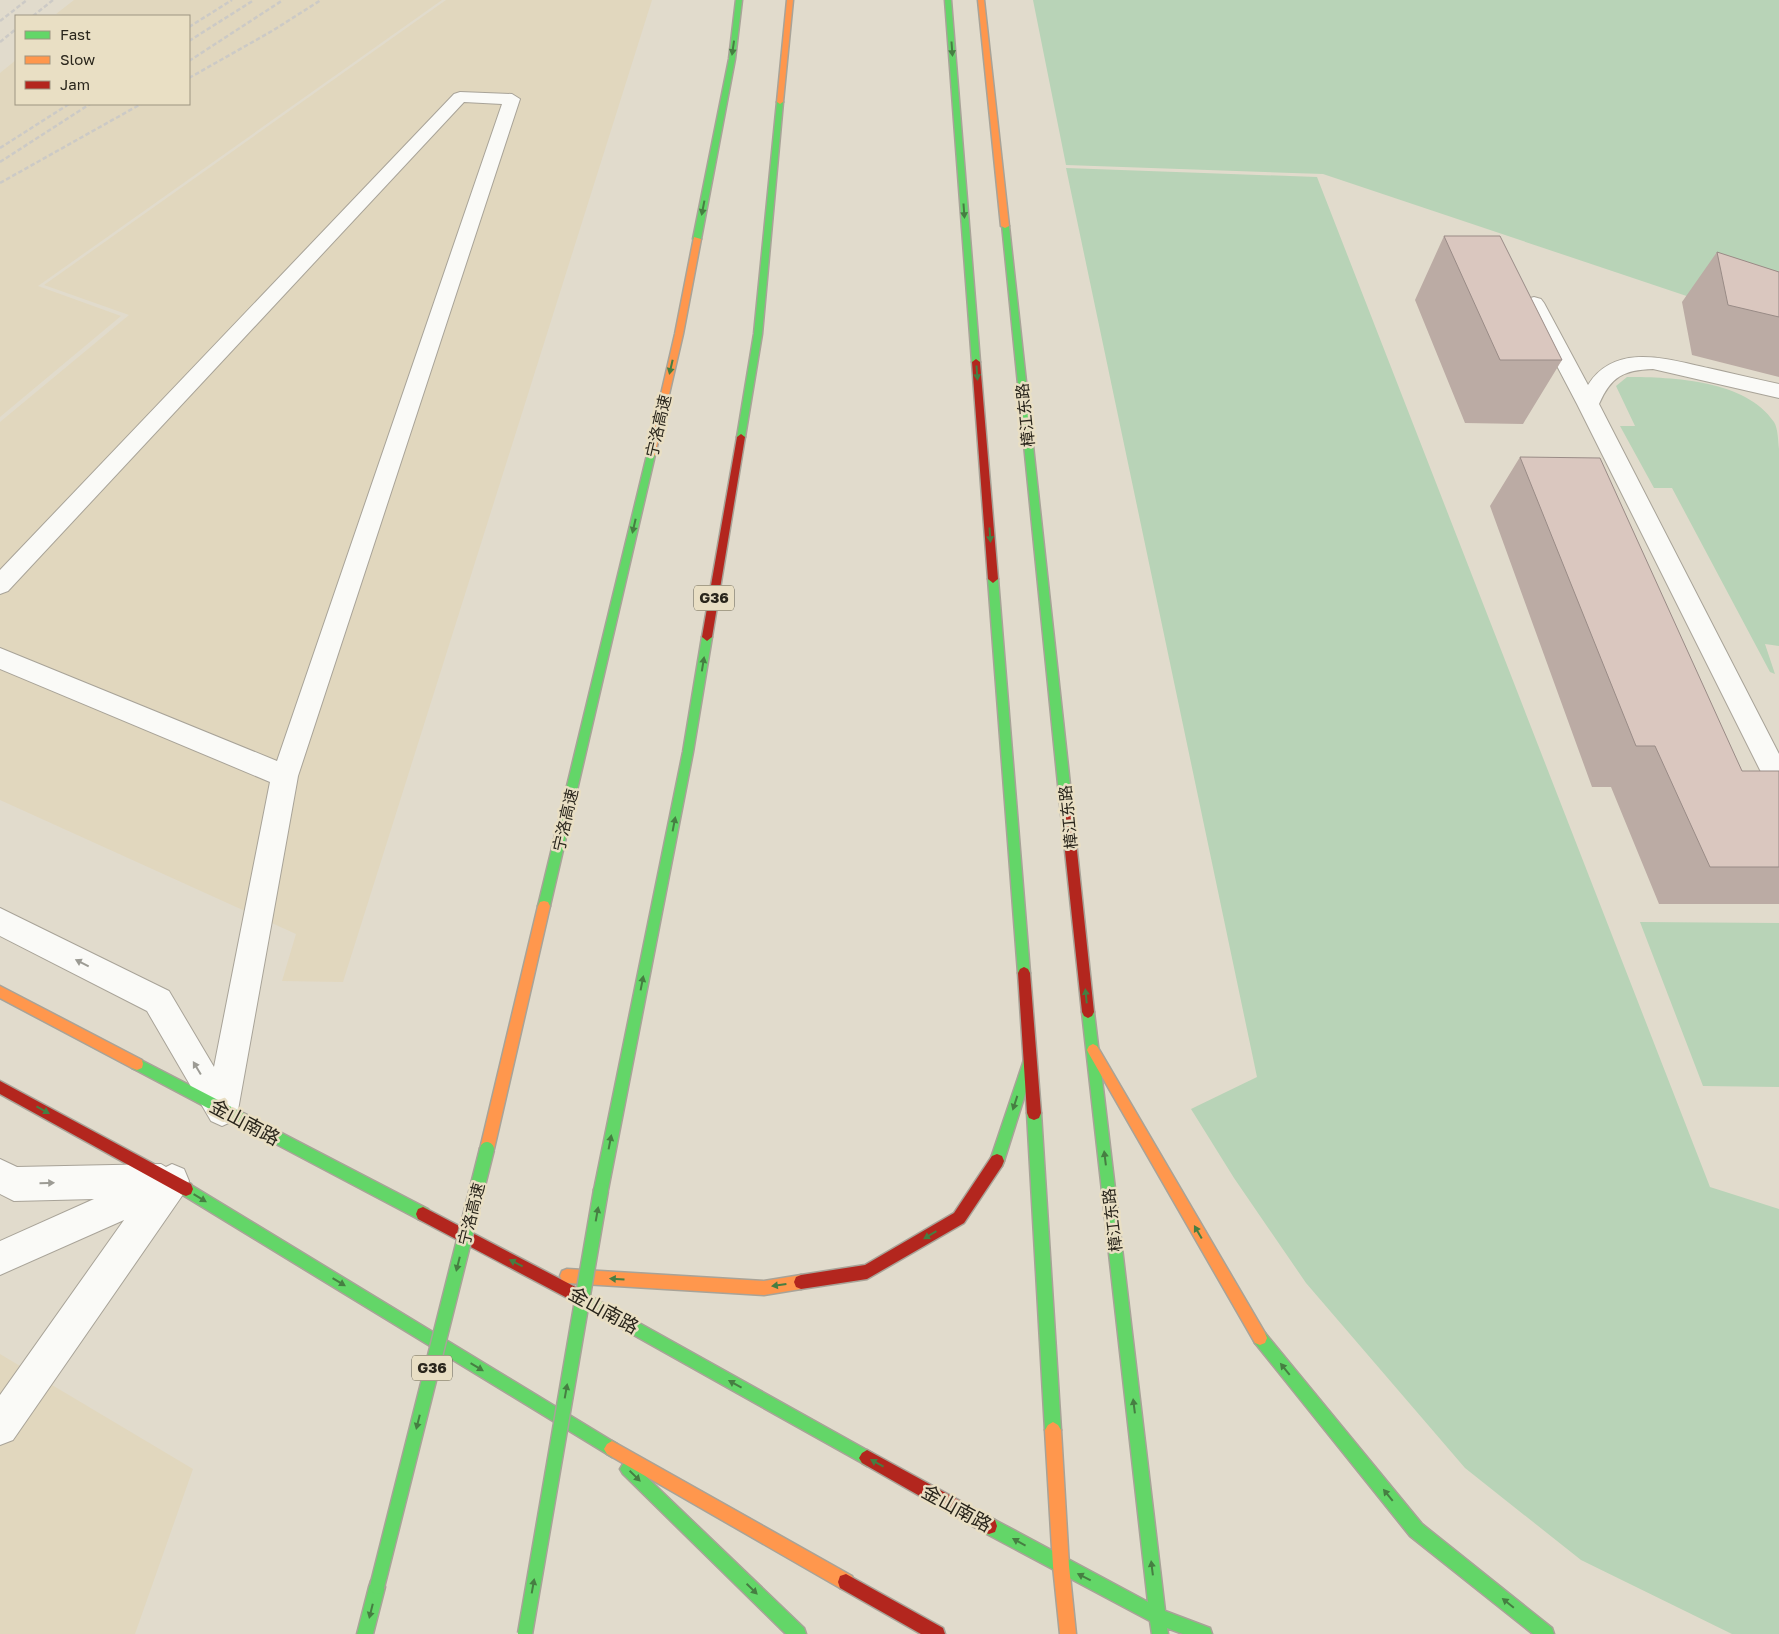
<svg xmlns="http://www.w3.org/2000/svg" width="1779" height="1634" font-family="'Golos Text','Noto Sans SC',sans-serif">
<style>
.built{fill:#e1d7be}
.green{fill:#b8d3b7}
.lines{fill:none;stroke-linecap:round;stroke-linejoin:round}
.street-casing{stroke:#a8a398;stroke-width:2}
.fast-casing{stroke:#a8a398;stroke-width:3}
.slow-casing{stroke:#a8a398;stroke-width:3}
.jam-casing{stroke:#a8a398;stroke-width:3}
.street{fill:#fafaf7;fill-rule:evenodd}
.fast{fill:#63d668;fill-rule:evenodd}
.slow{fill:#ff974d;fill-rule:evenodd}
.jam{fill:#b3261e;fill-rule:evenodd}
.rail{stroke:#cccac6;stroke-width:2.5;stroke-dasharray:4.5 2.5;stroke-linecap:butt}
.fast-bridge-casing{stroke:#a8a398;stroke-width:17;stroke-linecap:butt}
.fast-bridge{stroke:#63d668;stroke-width:14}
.wall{fill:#bbaba4}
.building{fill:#dac7bf;stroke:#998b86}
.oneway{fill:#467e42}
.oneway2{fill:#9c9b94}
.labels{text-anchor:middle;stroke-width:5;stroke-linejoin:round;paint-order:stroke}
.shield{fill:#e9dfc4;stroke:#635e4e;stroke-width:1}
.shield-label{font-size:15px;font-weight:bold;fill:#2a261c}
.street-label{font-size:16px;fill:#2a261c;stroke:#e9dfc4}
.near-street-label{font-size:19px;fill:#2a261c;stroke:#e9dfc4}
</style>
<rect width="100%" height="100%" fill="#e1dbcc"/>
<path class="built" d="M74,0H442L38,286L121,316L0,417V73L16,60V104H189V16H70L56,14Z
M446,0H652L343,982L282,981L296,934L0,800V422L129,315L44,285Z
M0,1354L193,1469L135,1634H0Z"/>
<path class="green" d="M1033,0H1779V327L1323,174L1066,165Z
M1066,168L1317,177L1710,1187L1779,1209V1634H1732L1581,1560L1465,1468L1306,1283L1234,1178L1191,1109L1257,1077Z
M1627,377C1673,377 1746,380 1774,422C1778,428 1778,441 1779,449V646L1765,644L1775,674L1770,672L1672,488H1654L1620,426H1635L1616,386Z
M1640,922L1779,923V1087L1703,1086Z"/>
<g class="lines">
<g class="street-casing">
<path id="street" d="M460,92L512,94L520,99L298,776L238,1110L233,1121L222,1126L211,1121L147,1011L0,936V908L169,991L214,1067L270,782L0,669V648L277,761L502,104L464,102L8,591L0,594V570L454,94Z
M1534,297L1541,299L1544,303L1588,385C1615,342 1667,359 1708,368C1731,373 1755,379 1779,384V398L1653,369C1623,370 1611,377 1599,404L1779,754V791L1769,788L1577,404L1524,303L1527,299Z
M0,1159L17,1167L161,1164L166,1167L172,1164L184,1169L189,1181L184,1193L13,1440L0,1445V1395L124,1220L0,1275V1241L94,1199L14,1201L0,1194Z"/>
</g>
<g class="fast-casing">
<path id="fast" d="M736,0H742L735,59L701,239L697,241L693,239L729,59Z
M945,0H951L980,362L976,365L972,362Z
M780,100L783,102L762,334L745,437L741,440L737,437L754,334L777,102Z
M1002,224L1009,226L1071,794L1069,797H1061L1059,794Z
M651,452L655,455L550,906L548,910L544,911L540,910L538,906L647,455Z
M993,575L998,579L1030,973L1028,977L1024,979L1020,977L1018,973L988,579Z
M707,633L712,637L693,752L608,1190L606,1195L601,1197L596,1195L594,1190L683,752L702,637Z
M1088,1006L1092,1008L1094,1012L1165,1611L1210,1628L1212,1634H1183L1167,1628L1168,1634H1152L1150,1621L983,1532L981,1526L983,1520L989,1518L995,1520L1148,1602L1082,1012L1084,1008Z
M1029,1057L1034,1059L1035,1063L1004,1161L1002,1166L997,1168L992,1166L990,1161L1023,1063L1024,1059Z
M137,1058L428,1209L430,1214L428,1219L423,1221L418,1219L132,1068L131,1064L132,1060Z
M1034,1106L1039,1108L1041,1113L1061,1430L1058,1435L1053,1438L1048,1435L1045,1430L1027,1113L1029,1108Z
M186,1182L617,1444L620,1449L617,1454L612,1457L607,1454L181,1194L179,1189L181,1184Z
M578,1289L872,1453L875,1458L872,1463L867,1466L862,1463L573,1301L571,1296L573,1291Z
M1260,1331L1265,1333L1422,1524L1552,1628L1554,1634H1533L1410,1536L1255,1343L1253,1338L1255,1333Z
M628,1461L633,1464L804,1628L806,1634H786L623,1474L620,1469L623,1464Z
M377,1579L383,1581L385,1587L373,1634H357L369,1587L371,1581Z"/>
</g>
<g class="slow-casing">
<path id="slow" d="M787,0H793L783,102L780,104L777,102Z
M978,0H984L1009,226L1005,228L1001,226Z
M694,237L701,239L683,334L655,455L651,458L647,455L675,334Z
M544,901L548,902L550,906L494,1149L492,1154L487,1156L482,1154L480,1149L538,906L540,902Z
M0,986L142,1060L143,1064L142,1068L137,1070L132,1068L0,998Z
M1093,1044L1097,1046L1265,1333L1267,1338L1265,1343L1260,1345L1255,1343L1089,1054L1087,1050L1089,1046Z
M567,1269L764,1281L801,1275L806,1277L808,1282L806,1287L801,1289L764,1295L567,1283L562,1281L560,1276L562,1271Z
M1053,1422L1058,1425L1061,1430L1069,1566L1076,1634H1060L1053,1566L1045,1430L1048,1425Z
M612,1441L852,1576L854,1582L852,1588L846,1590L840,1588L607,1454L604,1449L607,1444Z"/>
</g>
<g class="jam-casing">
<path id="jam" d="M976,359L980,362L998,579L993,583L988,579L972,362Z
M741,434L745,437L712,637L707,641L702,637L737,437Z
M1065,789L1069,791L1071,794L1094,1012L1092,1016L1088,1018L1084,1016L1082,1012L1059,794L1061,791Z
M1024,967L1028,969L1030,973L1041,1113L1039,1118L1034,1120L1029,1118L1027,1113L1018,973L1020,969Z
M0,1081L191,1184L193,1189L191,1194L186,1196L181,1194L0,1094Z
M997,1154L1002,1156L1004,1161L1002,1166L964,1223L867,1279L801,1289L796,1287L794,1282L796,1277L801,1275L865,1265L954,1213L992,1156Z
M423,1207L583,1291L585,1296L583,1301L578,1303L573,1301L418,1219L416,1214L418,1209Z
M867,1450L995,1520L997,1526L995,1532L989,1534L983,1532L862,1463L859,1458L862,1453Z
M846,1574L943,1628L945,1634H921L840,1588L838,1582L840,1576Z"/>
</g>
<use href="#street" class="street"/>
<use href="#fast" class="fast"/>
<use href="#slow" class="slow"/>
<use href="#jam" class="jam"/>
<path class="rail" d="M33,16L53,0
M0,21L27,0
M189,27L232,0
M189,41L254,0
M0,42L16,29
M189,61L283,0
M189,78L272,31L321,0
M0,148L69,104
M0,162L90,104
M0,183L141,104"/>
<g class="fast-bridge-casing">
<path id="fast-bridge" d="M377,1587L487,1149
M525,1634L601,1190"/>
</g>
<use href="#fast-bridge" class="fast-bridge"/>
</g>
<path class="wall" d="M1444,236L1562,360L1523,424L1465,423L1415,300Z
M1717,252L1779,272V377L1692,355L1682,302Z
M1520,457L1742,771H1779V904H1659L1611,787H1592L1490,506Z"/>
<path class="building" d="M1444,236H1500L1562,360H1500Z
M1717,252L1779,272V317L1728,305Z
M1520,457L1600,458L1742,771H1779V867H1710L1655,746H1636Z"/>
<defs><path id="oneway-solid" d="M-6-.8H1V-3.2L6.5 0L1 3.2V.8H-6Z" transform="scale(1.25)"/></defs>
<g class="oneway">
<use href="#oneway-solid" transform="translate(733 48) rotate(98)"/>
<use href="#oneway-solid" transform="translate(952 49) rotate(86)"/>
<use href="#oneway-solid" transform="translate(703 208) rotate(101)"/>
<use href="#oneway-solid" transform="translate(964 211) rotate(86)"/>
<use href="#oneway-solid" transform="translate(671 367) rotate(103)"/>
<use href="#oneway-solid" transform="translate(977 373) rotate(86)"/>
<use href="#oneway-solid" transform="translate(634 526) rotate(103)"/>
<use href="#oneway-solid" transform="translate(990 535) rotate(86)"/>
<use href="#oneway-solid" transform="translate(703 664) rotate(-81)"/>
<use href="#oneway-solid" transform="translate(674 824) rotate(-79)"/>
<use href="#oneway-solid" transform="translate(642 983) rotate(-79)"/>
<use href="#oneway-solid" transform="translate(1086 996) rotate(-96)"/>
<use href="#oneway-solid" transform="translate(1015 1103) rotate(108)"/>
<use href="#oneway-solid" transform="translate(43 1110) rotate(29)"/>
<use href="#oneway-solid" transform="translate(610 1142) rotate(-79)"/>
<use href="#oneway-solid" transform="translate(1105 1158) rotate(-97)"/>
<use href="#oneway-solid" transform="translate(200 1198) rotate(31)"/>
<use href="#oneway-solid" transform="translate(597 1214) rotate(-80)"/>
<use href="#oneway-solid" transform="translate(1198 1232) rotate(-120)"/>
<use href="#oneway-solid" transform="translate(930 1235) rotate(149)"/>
<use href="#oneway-solid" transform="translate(516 1263) rotate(-153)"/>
<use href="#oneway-solid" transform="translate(458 1264) rotate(104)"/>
<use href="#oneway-solid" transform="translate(617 1279) rotate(-177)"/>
<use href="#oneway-solid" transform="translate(339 1282) rotate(31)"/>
<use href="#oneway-solid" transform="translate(779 1285) rotate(172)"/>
<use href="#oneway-solid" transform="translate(477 1367) rotate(31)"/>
<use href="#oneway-solid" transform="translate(1285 1369) rotate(-129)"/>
<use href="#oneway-solid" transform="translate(735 1384) rotate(-151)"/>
<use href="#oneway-solid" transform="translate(566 1391) rotate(-80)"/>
<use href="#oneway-solid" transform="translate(1134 1406) rotate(-97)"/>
<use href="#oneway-solid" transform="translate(418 1422) rotate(104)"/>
<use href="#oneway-solid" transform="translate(877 1463) rotate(-151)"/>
<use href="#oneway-solid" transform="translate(635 1476) rotate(44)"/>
<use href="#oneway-solid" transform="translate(1388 1495) rotate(-129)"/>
<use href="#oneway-solid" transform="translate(1019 1542) rotate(-151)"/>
<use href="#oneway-solid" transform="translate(1152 1568) rotate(-97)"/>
<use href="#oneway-solid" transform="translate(1084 1577) rotate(-153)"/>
<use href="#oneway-solid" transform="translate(533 1586) rotate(-80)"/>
<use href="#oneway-solid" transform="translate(752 1589) rotate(44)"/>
<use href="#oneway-solid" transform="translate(1508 1603) rotate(-141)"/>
<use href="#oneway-solid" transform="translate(371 1611) rotate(104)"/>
</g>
<g class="oneway2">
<use href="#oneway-solid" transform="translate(82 963) rotate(-153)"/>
<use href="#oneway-solid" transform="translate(197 1068) rotate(-121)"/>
<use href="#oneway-solid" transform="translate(47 1183) rotate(-1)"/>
</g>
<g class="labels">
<g class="shield">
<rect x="694" y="585.5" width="40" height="25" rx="4"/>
<rect x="412" y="1355.5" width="40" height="25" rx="4"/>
</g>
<g class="shield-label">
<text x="714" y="603">G36</text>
<text x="432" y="1373">G36</text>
</g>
<g class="street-label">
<text transform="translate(1025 415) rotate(-96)" y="6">樟江东路</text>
<text transform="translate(658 426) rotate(-77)" y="6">宁洛高速</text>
<text transform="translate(1068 817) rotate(-96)" y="6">樟江东路</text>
<text transform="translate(565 820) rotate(-77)" y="6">宁洛高速</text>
<text transform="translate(471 1214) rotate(-76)" y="6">宁洛高速</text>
<text transform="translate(1112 1220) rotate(-97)" y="6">樟江东路</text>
</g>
<g class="near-street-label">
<text transform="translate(245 1122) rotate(28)" y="7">金山南路</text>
<text transform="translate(604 1310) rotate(29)" y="7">金山南路</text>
<text transform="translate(957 1508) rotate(29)" y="7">金山南路</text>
</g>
</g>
<rect x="15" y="15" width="175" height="90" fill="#e9dfc4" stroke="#9d9581"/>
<rect x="25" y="31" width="25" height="8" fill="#63d668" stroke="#9d9581"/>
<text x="60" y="40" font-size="15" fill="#2a261c">Fast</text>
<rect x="25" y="56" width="25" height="8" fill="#ff974d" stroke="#9d9581"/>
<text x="60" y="65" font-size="15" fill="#2a261c">Slow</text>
<rect x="25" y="81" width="25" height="8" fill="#b3261e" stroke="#9d9581"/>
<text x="60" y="90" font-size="15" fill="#2a261c">Jam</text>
</svg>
